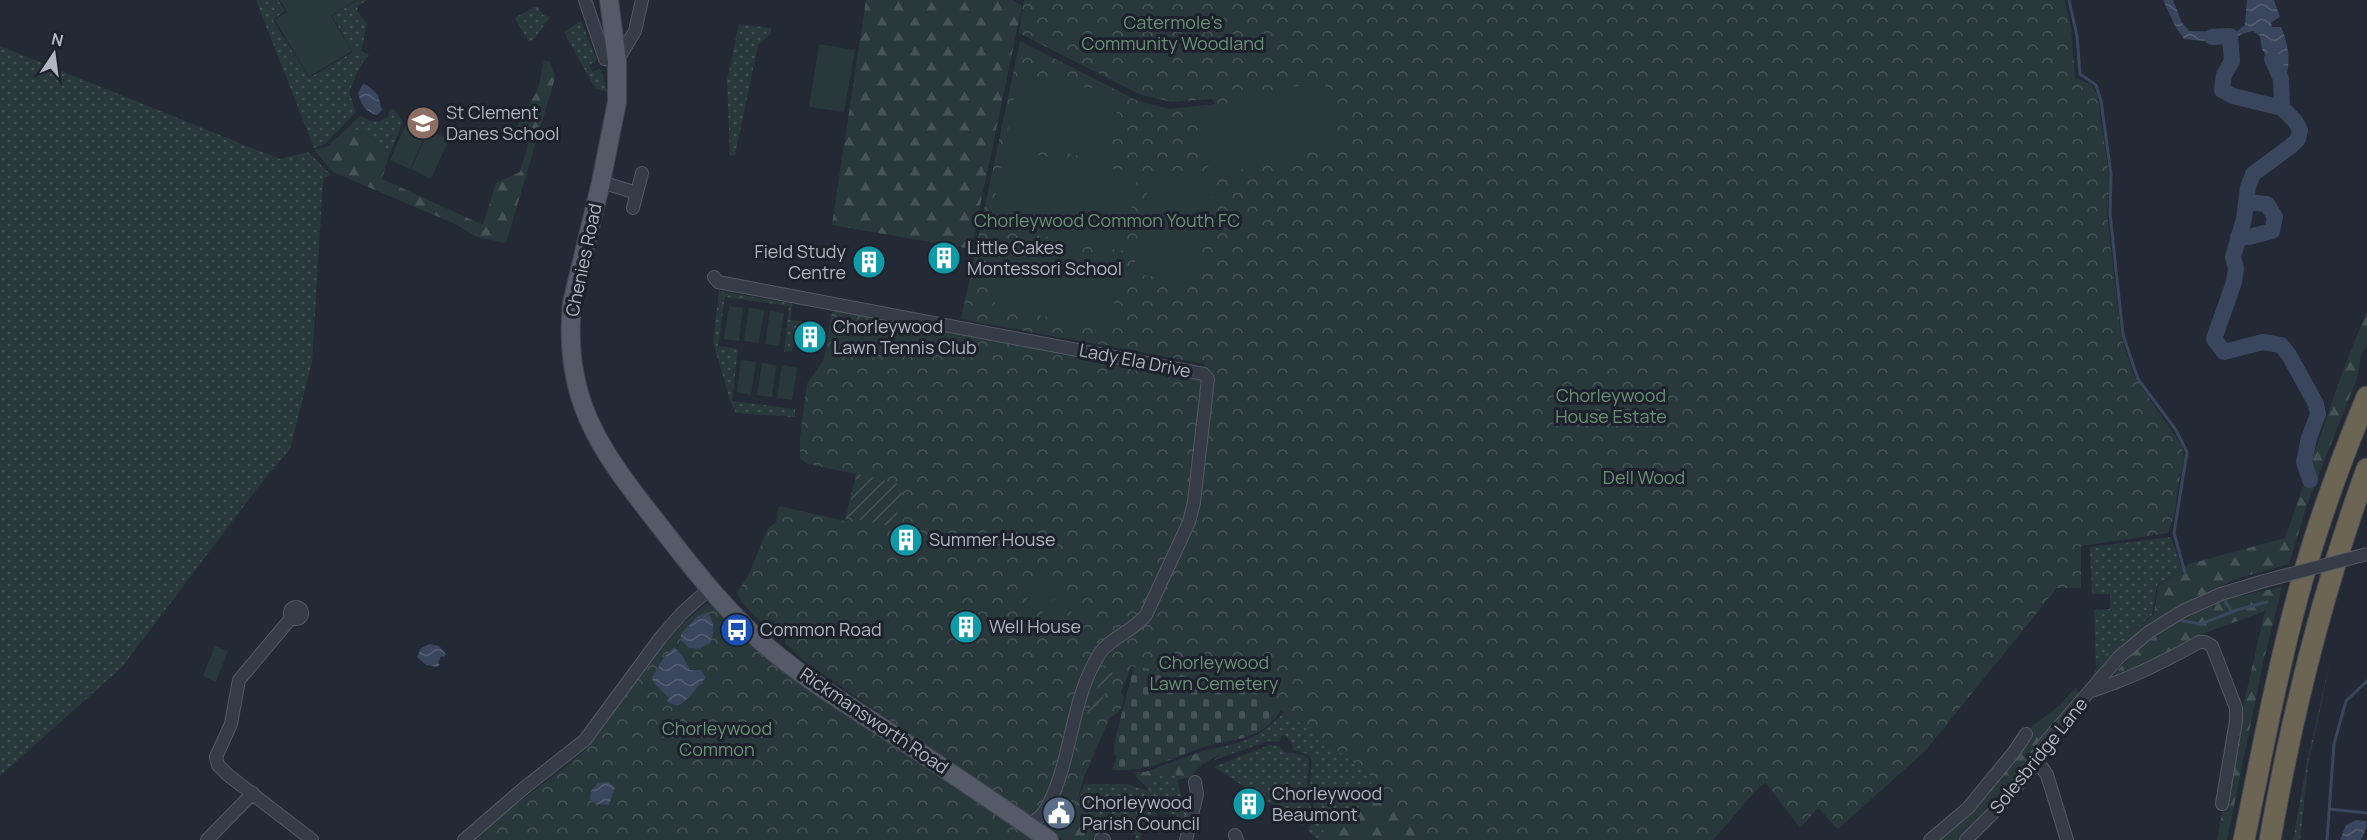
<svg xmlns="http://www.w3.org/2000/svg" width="2367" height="840" font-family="Manrope,sans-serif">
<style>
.grass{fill:url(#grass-dots)}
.forest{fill:url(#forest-firs)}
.cemetery{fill:url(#cemetery-stones)}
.park{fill:url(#park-crowns)}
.garden{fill:url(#garden-furrows)}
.pitch{fill:#29393b}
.water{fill:url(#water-waves)}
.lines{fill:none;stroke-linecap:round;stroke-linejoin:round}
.stream{stroke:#3a465e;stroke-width:3}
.river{stroke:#3a465e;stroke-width:16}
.street-casing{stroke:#545965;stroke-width:14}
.primary-casing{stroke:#404550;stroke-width:20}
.highway-casing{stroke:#414652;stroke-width:23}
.street{stroke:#363c47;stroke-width:12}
.primary{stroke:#545a67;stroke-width:18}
.highway{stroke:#6c6554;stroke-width:21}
.street-bridge-casing{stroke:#545965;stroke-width:14;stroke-linecap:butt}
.street-bridge{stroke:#363c47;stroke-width:12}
.labels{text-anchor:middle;stroke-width:6;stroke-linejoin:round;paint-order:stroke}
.park-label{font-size:18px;fill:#6b9177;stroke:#1c212b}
.poi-label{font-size:18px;fill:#b1b6c3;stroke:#1c212b;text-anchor:start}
.street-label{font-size:18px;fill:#b1b6c3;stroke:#1c212b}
</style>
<defs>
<pattern id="grass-dots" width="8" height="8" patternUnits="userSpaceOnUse" patternTransform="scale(1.5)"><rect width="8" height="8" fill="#29393b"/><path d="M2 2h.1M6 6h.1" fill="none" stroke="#465356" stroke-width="1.8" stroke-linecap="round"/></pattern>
<pattern id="forest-firs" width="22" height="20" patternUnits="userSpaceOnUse" patternTransform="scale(1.5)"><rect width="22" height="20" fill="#29393b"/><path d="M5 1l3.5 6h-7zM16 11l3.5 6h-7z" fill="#465356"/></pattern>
<pattern id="cemetery-stones" width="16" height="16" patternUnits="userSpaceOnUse" patternTransform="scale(1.5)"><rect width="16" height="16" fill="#29393b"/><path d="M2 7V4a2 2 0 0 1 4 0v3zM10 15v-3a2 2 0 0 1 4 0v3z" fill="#465356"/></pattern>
<pattern id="park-crowns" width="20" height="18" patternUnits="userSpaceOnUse" patternTransform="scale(1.5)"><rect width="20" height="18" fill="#29393b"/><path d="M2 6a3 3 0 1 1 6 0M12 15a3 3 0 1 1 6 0" fill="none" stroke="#465356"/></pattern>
<pattern id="garden-furrows" width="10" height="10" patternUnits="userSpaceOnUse" patternTransform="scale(1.5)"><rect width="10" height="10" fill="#29393b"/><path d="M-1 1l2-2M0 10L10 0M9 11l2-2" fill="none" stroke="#465356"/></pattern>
<pattern id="water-waves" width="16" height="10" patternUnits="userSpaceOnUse" patternTransform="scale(1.5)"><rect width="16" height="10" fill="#3a465e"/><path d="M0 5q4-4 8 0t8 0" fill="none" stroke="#545e73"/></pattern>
</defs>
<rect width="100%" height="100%" fill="#232a36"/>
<path class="grass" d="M256,0H278L285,11L273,20L309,78L353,52L332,16L358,0H367L358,6L357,11L367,24L361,51L369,55C357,67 357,77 349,92L356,112L325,144L314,148Z
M534,7H538L543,15L550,17L535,38L529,42L515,18Z
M581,21L597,61L589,65L592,72L600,69L608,92L595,88L564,32Z
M739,24L771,28V34L758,45L735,155L730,156L727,80Z
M0,46L279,159L308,152L331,175L323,178L312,362L290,449L262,482L122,667L0,776Z
M390,109H394L403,122L388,158L385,148L367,134L347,129L360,116C372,121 376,125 388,117Z
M719,291L793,304L790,320L803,322L801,333H795L792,351L784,352L789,306L725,297L718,346L738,349L732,401L795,409V417L736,413L730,400L713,342Z
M2171,537L2182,569L2157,585L2152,615L2130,633L2096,666L2094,610L2110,609V594H2092L2090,547Z
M2332,653L2308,766L2300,840H2293L2307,762Z
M1286,711L1374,778L1353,818L1324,834L1328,840H1319L1308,831L1315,813L1310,785L1312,759L1307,754L1293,750L1292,744L1286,736L1282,735L1279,742L1268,741L1214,760L1226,750L1225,746C1254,740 1265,731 1286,711Z
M1269,745L1279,746L1284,752L1306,756L1309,760L1307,788L1312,814L1309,825L1305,822L1303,825L1214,767Z
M1175,770L1186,816L1184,822L1175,820L1176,815L1157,811L1156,816L1150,815L1149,821L1145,820L1140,840H1135L1136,835L1098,821L1077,803L1084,784H1127L1148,791L1152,777Z"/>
<path class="forest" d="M866,0H1013L1022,6L971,249L832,225Z
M544,60L550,62L555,78L506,243L477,237L455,224L333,172L314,150L327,147L347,129L367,134L385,148L388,158L382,179L483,225L496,183L520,172L528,145L517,127L538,89Z
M2367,311V345L2361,355L2357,378L2308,502L2289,564L2242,577L2197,597L2158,620L2153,621L2120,651L2097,675L2092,678C2101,651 2132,631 2154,615L2158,586L2189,564L2285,538L2344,368Z
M2282,587L2263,663L2227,840H2217L2240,720L2265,611L2202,634L2144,667L2119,679L2115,673L2139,648L2174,624L2221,600Z
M2076,687L2080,696L2063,719L2065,729C2048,752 2037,776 2018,796C1984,790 1980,833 1958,840C1952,840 1941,840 1934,840L2028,737L2031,727L2059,706Z
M1225,746L1226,750C1211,762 1201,761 1191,777L1177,780L1175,770L1152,777L1149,789L1137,778L1135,772H1145L1203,751Z
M1089,750L1077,802L1098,820L1096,840H1063L1044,826L1061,777Z
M1374,778L1424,840H1328L1324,834L1319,816L1337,807L1353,818Z"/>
<path class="cemetery" d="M1304,625L1281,710C1263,742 1230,738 1201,748C1168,760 1148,772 1112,770L1117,757L1114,754L1115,740L1134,666Z"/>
<path class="park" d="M1024,0H2065L2071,27L2075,79H2078L2090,84L2097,94L2110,182L2107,214L2121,337L2134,376L2182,446L2184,460L2177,491L2175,514L2168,533L2081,546V588H2057L1925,751L1838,829L1818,808L1800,828L1766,783L1759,787L1713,840H1424L1374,778L1328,743L1262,697L1202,678L1131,666L1121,693L1124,697C1122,708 1120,713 1110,717L1084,777L1075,808L1059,799L1047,818L1044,826L803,660L785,643V639C779,633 775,633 769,629C758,620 743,606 737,593L749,574L768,528L776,522L779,506L845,521L856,474L808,464L800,458V437L807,384L824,359L832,312L835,311L1203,379L1205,364L961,319L1020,41L1138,101L1169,109L1215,104L1212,99L1172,102L1141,95L1019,33Z
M706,604L717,608L1041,840H475L506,812L568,765L587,748L651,658L677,628Z"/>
<path class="garden" d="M857,474L904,485L894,527L847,517Z
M1108,663L1113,674L1099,708L1084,721Z"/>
<path class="pitch" d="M280,0H356L331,16L352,51L309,77L275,20L287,12Z
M819,44L855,50L844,112L809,107Z
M1018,75L1120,93L1108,161L1006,142Z
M1323,79L1340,144L1211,177L1194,113Z
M408,120L428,129L410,169L390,160Z
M429,130L449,139L431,179L411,169Z
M1004,149L1138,173L1123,251L990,226Z
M1151,171L1215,183L1196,284L1133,273Z
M1007,238L1122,260L1110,328L994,307Z
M729,306L743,308L739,341L724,339Z
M749,308L764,310L759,343L744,341Z
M770,311L784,313L779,346L765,344Z
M741,360L756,362L751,395L737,392Z
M762,363L776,365L772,397L757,395Z
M782,365L797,368L792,400L777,398Z
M1044,579L1055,589L1034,615L1022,605Z
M1060,593L1072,603L1050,628L1038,618Z
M1076,607L1088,617L1066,642L1054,632Z
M215,646L228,651L216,682L203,676Z"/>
<path class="water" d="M2163,0H2173L2182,23L2189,31L2236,32L2245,25L2247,0H2274L2280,17L2271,23L2272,27H2281C2289,46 2291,61 2285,80L2279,79L2262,49L2260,36L2253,31C2243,32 2236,39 2225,41C2213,43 2197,40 2184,39L2175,26Z
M363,84L367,85L378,95L382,110L377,115C365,112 361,104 358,93Z
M707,612C715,622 714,631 711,642L700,649L689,648L681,640V634L697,617Z
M430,644L439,646L446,654L444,657L441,656L438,663L440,665L437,667L426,665L417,657L421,648Z
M674,647L682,655L690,670H701L706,678C696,687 690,700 677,706L667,702L669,698L654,683L652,678L664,657Z
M608,782L615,787L609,805L597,804L590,799L591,791L598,783Z
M2356,820L2366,821L2367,826L2361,840H2340L2346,825Z"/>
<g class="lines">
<path class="stream" d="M2069,0L2077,36L2080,74L2096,85L2101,101L2111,174L2110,214L2123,335L2138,379L2176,430L2187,452L2174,533L2185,573
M2223,598L2232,612
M2177,620L2201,624L2237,610L2267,602
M2329,809L2367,813
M2327,840L2334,744L2346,701L2367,681"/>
<path class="river" d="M2212,37L2230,36L2232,61L2224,75L2222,90L2233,96L2282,108L2295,121L2300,130L2298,139L2291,146L2253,174L2248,187L2244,219L2233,257L2236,268L2234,282L2214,339L2224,352L2263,342L2281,345L2289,355L2316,404L2318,414L2309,438L2304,462L2310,480
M2272,59L2281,79L2282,108
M2238,237H2249L2272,231L2275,217L2267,204L2246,202"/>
<g class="street-casing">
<path id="street" d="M585,0L605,59L617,61L635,31L642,0
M601,182L637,193
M633,208L642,173
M714,277L718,282L1204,374L1208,379L1194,502L1189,522L1146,615C1133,631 1109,639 1100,653C1070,699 1073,759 1047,807C1043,815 1036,821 1028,825
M290 613a6 6 0 1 1 12 0a6 6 0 1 1-12 0Z
M292,617L239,680L231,724L216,757L218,765L228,775L312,840
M2091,691C2130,679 2164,662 2199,642H2205L2212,646L2236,708V721L2222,804
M2029,769L2041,766L2047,775L2067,840
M1235,835L1237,840
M1101,839L1104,840
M207,840L253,793
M464,840L524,788L585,740L661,637L681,614L709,589
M1186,840L1197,794L1195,782
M1930,840L1968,808L2014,752L2026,734
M1966,840L2004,802L2029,769L2043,745L2119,657L2149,632L2183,611L2221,594L2264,581"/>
</g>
<g class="primary-casing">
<path id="primary" d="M609,0L617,61V102L601,182L572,303C563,396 597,446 652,516C684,557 714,597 752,633C792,671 841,701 888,731C942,767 996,803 1049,840"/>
</g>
<g class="highway-casing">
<path id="highway" d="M2244,840C2261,758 2276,676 2298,595C2316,528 2340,462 2367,397
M2270,840C2292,714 2323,589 2367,469"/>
</g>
<use href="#street" class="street"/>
<use href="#primary" class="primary"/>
<use href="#highway" class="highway"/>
<g class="street-bridge-casing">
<path id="street-bridge" d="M2264,581L2367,554"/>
</g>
<use href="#street-bridge" class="street-bridge"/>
</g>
<defs>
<g id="school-disc" transform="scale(1.725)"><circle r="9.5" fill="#8d6e63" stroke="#1c212b"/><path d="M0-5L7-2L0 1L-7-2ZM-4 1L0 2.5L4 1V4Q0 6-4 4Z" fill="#fff"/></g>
<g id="building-disc" transform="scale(1.725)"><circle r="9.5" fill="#0f9aa8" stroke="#1c212b"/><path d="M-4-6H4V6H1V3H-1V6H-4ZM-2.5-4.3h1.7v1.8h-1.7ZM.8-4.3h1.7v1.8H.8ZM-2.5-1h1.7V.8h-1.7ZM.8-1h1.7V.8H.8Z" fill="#fff"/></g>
<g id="bus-disc" transform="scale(1.725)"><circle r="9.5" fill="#1a4fb4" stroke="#1c212b"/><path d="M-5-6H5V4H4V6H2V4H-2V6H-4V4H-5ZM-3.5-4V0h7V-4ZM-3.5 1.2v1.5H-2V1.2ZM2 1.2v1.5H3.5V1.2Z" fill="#fff"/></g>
<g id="civic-disc" transform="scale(1.725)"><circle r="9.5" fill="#5c6f8a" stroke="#1c212b"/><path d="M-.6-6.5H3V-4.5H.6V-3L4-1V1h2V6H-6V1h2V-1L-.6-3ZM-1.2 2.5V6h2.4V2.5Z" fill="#fff"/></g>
</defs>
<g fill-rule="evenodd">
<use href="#school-disc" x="423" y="123"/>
<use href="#building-disc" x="944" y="258"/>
<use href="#building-disc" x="869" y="262"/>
<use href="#building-disc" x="810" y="337"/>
<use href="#building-disc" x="906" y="540"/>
<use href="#building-disc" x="966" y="627"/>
<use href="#bus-disc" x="737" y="630"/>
<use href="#building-disc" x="1249" y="804"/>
<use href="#civic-disc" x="1059" y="813"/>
</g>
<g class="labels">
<g class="park-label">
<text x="1173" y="29">Catermole's<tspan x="1173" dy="21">Community Woodland</tspan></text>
<text x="1107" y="227">Chorleywood Common Youth FC</text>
<text x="1611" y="402">Chorleywood<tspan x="1611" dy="21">House Estate</tspan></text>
<text x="1644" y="484">Dell Wood</text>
<text x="1214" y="669">Chorleywood<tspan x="1214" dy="21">Lawn Cemetery</tspan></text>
<text x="717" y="735">Chorleywood<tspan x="717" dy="21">Common</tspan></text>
</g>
<g class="poi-label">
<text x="446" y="119">St Clement<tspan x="446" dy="21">Danes School</tspan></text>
<text x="967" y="254">Little Cakes<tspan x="967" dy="21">Montessori School</tspan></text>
<text x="846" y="258" text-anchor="end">Field Study<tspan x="846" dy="21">Centre</tspan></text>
<text x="833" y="333">Chorleywood<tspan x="833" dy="21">Lawn Tennis Club</tspan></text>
<text x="929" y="546">Summer House</text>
<text x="989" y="633">Well House</text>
<text x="760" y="636">Common Road</text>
<text x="1272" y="800">Chorleywood<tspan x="1272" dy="21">Beaumont</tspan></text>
<text x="1082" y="809">Chorleywood<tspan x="1082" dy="21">Parish Council</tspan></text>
</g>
<g class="street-label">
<text transform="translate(584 260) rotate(-78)" y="6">Chenies Road</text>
<text transform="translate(1135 361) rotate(11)" y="6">Lady Ela Drive</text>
<text transform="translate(874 721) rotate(34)" y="6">Rickmansworth Road</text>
<text transform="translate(2039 756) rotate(-51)" y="6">Solesbridge Lane</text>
</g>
</g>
<g transform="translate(54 54) rotate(13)" stroke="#1c212b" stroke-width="4.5" paint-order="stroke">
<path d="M0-4.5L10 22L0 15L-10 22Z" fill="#b1b6c3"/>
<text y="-9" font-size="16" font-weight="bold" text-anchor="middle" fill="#b1b6c3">N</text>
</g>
</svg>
